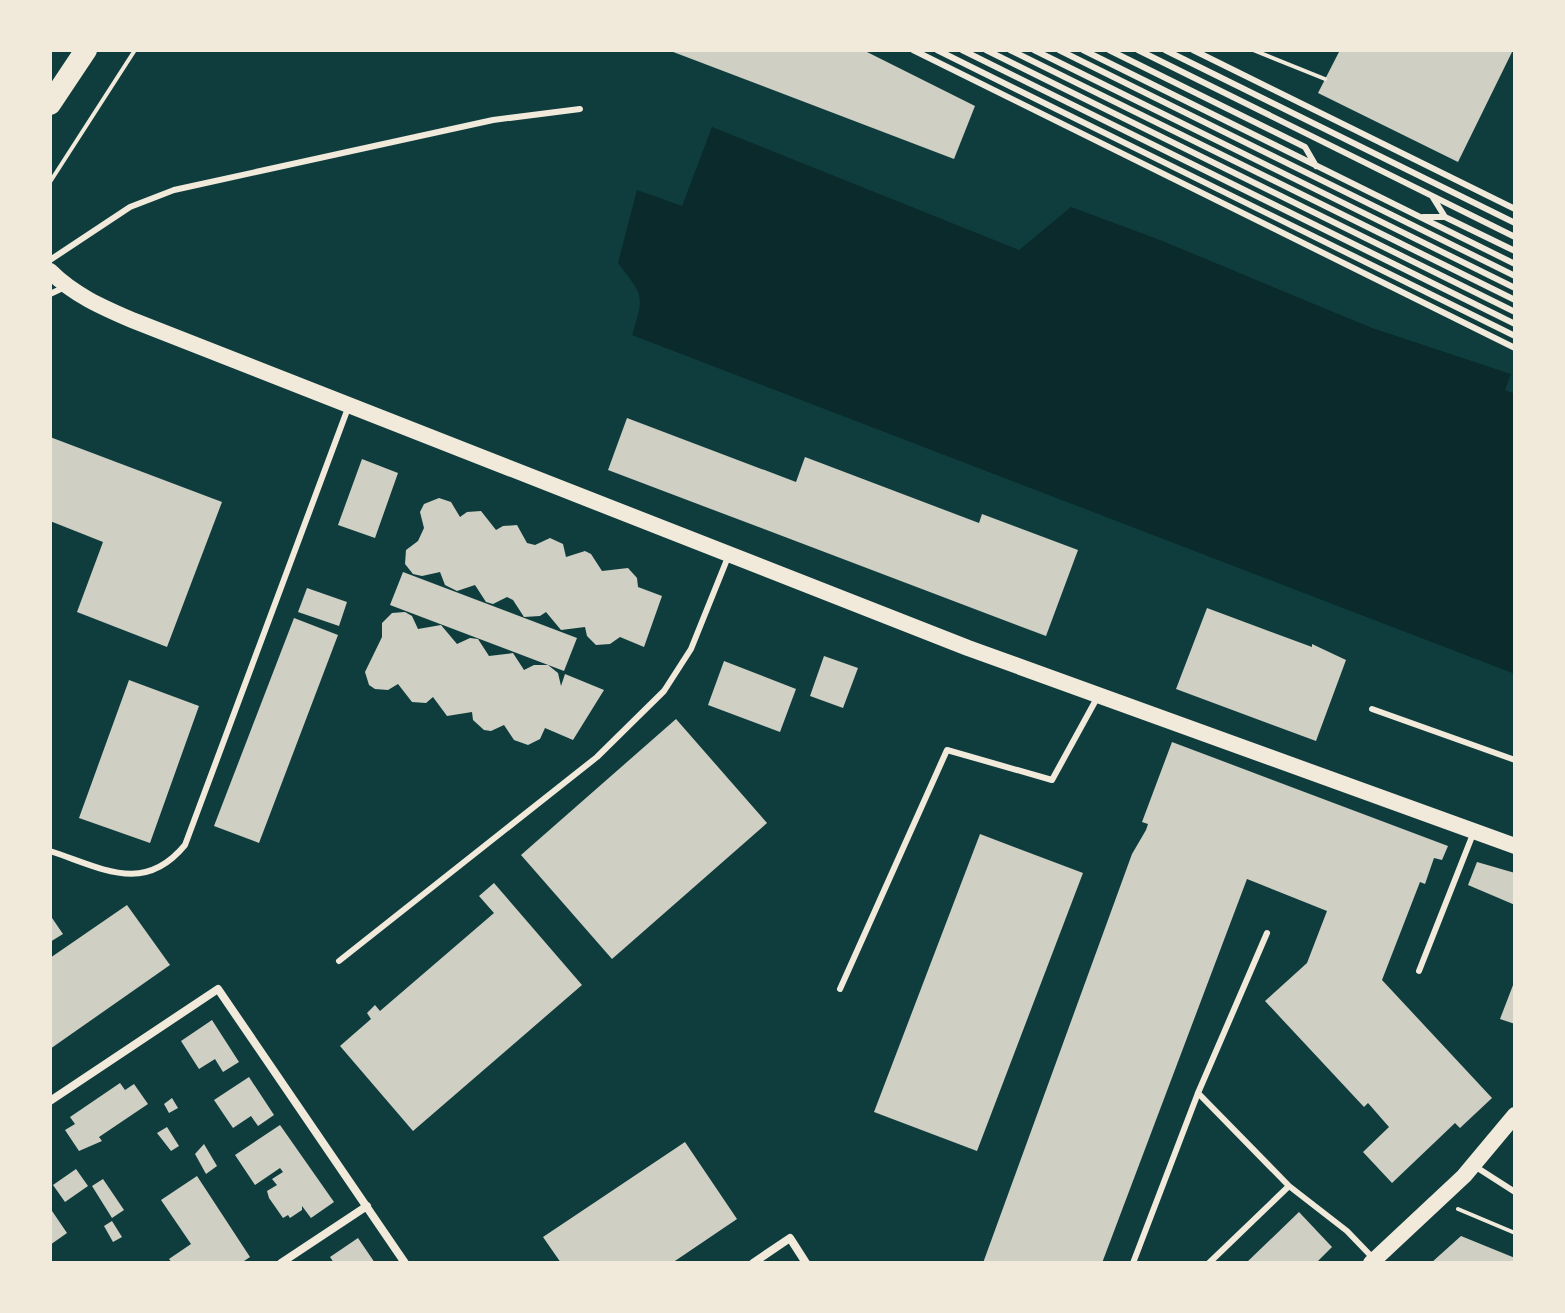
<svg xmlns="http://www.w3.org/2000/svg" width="1565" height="1313" font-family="'IBM Plex Sans',sans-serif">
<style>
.water{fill:#0a2a2b}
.building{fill:#cfcfc3}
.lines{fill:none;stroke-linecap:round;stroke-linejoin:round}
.path{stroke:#f1e9da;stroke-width:4}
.service{stroke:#f1e9da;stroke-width:6}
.minor{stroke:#f1e9da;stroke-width:8}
.secondary{stroke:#f1e9da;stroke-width:16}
.trunk{stroke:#f1e9da;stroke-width:22}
</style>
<rect width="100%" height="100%" fill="#0f3d3e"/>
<path class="water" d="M712,127L1019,250L1071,207L1160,240L1372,328L1511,374L1505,390L1515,394V674L632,335C645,294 643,296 618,263L637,190L682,206Z"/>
<path class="building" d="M668,50H863L975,106L954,159Z
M1340,50H1513L1458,162L1318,93Z
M627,418L796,482L805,457L979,523L982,514L1078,550L1046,636L608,470Z
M50,437L222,502L167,647L77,612L103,542L50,521Z
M362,459L398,473L375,538L338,525Z
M439,498L451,502L460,517L467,512L481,511L496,530L503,526L517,525L527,543L535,545L550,538L563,544L566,557L585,551L591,554L602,571L628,568L637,578L638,587L662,596L644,647L620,637L610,644L596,645L587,636L585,627L561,630L546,612L540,616L524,617L513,600L507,597L493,604L486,602L475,585L457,591L445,585L440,572L422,576L413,574L405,564L406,550L418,541L424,528L420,512L424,504Z
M403,572L577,638L564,671L390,605Z
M307,588L347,602L339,626L298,612Z
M1207,608L1312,647V644L1346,660L1316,741L1176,689Z
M405,612L412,616L418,629L441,625L457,644L470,638L478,639L489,656L513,653L524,670L534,665H548L558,673L561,686L565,674L604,690L573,740L545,728L540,739L528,745L514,740L504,725L491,731L484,730L473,720L472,712L447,716L433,697L426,703L412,702L398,684L388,690L375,689L369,685L365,672L382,637V623L392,613Z
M294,618L338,635L259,843L214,826Z
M824,656L858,668L843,708L810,696Z
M724,661L796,689L780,732L708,705Z
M129,680L199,706L150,843L79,818Z
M676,719L767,823L612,959L521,855Z
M1172,742L1448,846L1442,860L1434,858L1425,884L1420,882L1382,980L1492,1098L1460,1128L1455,1123L1392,1183L1363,1152L1389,1127L1368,1103L1364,1107L1265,1001L1307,963L1327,911L1247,879L1102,1263H983L1132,854L1146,830L1148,824L1142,822Z
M980,834L1083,873L977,1151L874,1112Z
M1477,862L1515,873V905L1468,885Z
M494,883L582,985L413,1131L340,1046L371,1019L367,1013L375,1005L380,1011L494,913L479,896Z
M127,905L170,965L50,1049V958Z
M50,915L63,934L50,942Z
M1515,980V1024L1500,1019Z
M212,1020L239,1062L223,1072L215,1059L199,1069L181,1041Z
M249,1077L274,1115L258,1126L251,1116L233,1128L214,1100Z
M120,1083L125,1090L134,1084L148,1104L99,1137L102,1141L79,1151L65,1130L75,1124L70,1117Z
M172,1098L178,1108L169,1113L164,1104Z
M280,1125L334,1202L311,1218L302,1206V1210L290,1218L288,1215L283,1218L269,1198L267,1191L277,1185L272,1179L283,1172L280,1168L255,1185L235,1155Z
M167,1127L179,1146L171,1151L157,1133Z
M685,1142L737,1219L672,1263H561L543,1237Z
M204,1144L217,1166L206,1174L195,1154Z
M76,1169L88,1186L65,1202L53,1185Z
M197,1176L250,1257L241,1263H172L169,1259L191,1244L161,1200Z
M103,1179L124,1210L112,1218L92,1186Z
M50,1208L67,1233L50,1245Z
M1299,1212L1332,1247L1316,1263H1246Z
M112,1221L122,1237L113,1242L104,1226Z
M1461,1236L1515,1258V1263H1431Z
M358,1238L375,1263H334L330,1257Z"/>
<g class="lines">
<path class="path" d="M1253,50L1325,79
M50,182L135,50
M1458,1209L1515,1233"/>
<path class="service" d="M913,50L1515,348
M937,50L1515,336
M962,50L1515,324
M986,50L1515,312
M1010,50L1515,300
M1034,50L1515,288
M1059,50L1515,276
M1083,50L1515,264
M1109,50L1305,147L1316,166
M1138,50L1515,237
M1165,50L1515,223
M1193,50L1515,209
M1432,196L1445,217
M1423,217H1445L1515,251
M50,260L130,207L174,190L493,120L580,109
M50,294L65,287
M1372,709L1515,760
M50,851C102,868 144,895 185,845L348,408
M339,961L597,757L664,691L691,649L728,557
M1419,971L1473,834
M840,989L947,750L1052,780L1097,698
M1198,1093L1289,1186L1347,1231L1372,1257
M1476,1167L1515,1192
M1133,1263L1198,1093L1267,933
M1209,1263L1289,1186"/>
<path class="minor" d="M50,1101L218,989L405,1263
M281,1263L367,1206
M753,1263L790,1238L806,1263"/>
<path class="secondary" d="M50,271C74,295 102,307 132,320L968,648L1515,846
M1371,1263L1464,1176L1515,1115"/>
<path class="trunk" d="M50,104L86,50"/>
</g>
<rect width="1565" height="1313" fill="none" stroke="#f1e9da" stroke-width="104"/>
</svg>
